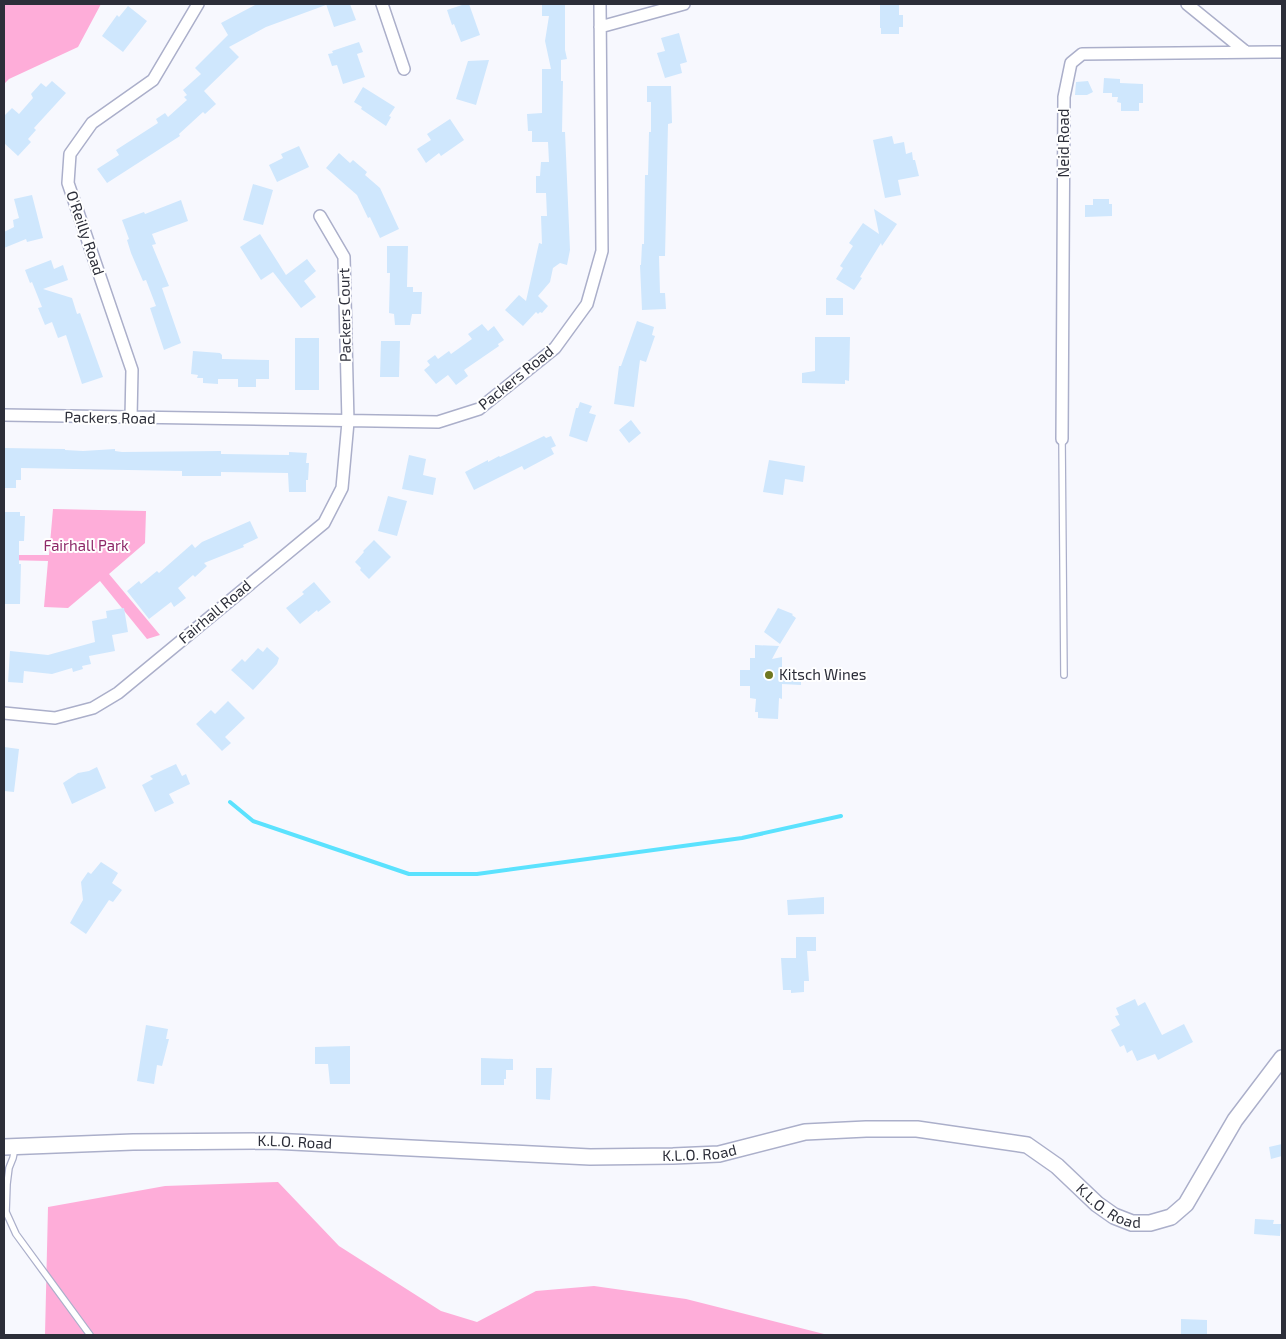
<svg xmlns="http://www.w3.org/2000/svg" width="1286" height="1339" font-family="'Exo 2',sans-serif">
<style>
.green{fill:#feadd9}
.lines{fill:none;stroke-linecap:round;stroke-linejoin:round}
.stream{stroke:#5be2fe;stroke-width:4}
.building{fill:#cfe7fd}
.service-casing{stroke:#abafca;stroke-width:8}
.minor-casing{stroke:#abafca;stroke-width:14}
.secondary-casing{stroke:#abafca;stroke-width:18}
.service{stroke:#fff;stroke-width:5.5}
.minor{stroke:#fff;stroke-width:11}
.secondary{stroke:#fff;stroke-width:15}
.poi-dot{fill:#6f7720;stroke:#fff;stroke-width:2}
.labels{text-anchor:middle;stroke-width:4;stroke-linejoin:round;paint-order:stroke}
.street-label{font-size:15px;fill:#2c2e39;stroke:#fff}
.park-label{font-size:15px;fill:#8e2969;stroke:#fff}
.poi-label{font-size:15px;fill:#2c2e39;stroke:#fff;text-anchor:start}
</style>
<rect width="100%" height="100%" fill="#f7f8fe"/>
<path class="green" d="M4,4H101L78,47L9,79L4,84Z
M53,509L146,511L145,543L109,574L160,635L147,639L100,581L68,608L44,607L48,561L4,560V555H49Z
M278,1182L339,1246L441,1311L477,1322L536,1291L594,1286L686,1299L828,1335H45L48,1207L165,1186Z"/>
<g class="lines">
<path class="stream" d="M230,802L253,821L409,874H477L742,838L841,816"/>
</g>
<path class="building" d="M257,4H326V5L266,27L229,47L239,57L204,91L216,104L205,114L203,112L179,134L180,136L107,183L97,169L119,155L116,150L158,123L156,119L165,113L168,117L187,100L184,97L187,95L183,90L201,74L195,68L228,35L221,23Z
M326,4H350L356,20L334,27Z
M465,4H469L480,35L461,42L454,24L452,25L447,10Z
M542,4H565V50L567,59L561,60V81H563L562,132H565L570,250L567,265L560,263L553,268L550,282L538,296L548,306L542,313L540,312L538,314L536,312L523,326L505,310L519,295L526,301L539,243L542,244L541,216H547L546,193H536V176H540L541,162H549L548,142H532V131H528L527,114L542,113V69H551L545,41L549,16H542Z
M880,4H899V15H903V27H899V34H881V28H880Z
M128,6L147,21L123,52L102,36L117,15L119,17Z
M679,33L687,62L680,64L682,73L665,78L657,53L665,51L661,38Z
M359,42L363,52L357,54L365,77L343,84L337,65L332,66L328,54L333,53L332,51Z
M489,60L476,105L456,99L468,61Z
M1104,78L1120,79V83L1143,84V103H1139V111H1121V103L1117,102L1118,97H1112V93H1103Z
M52,81L66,93L34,128L36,130L28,139L31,142L18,156L4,143V116L12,108L19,114L33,98L31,94L41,83L46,87Z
M1088,81L1093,92L1087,95H1075L1076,82Z
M647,86H671L672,123L668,124L665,256H659L660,293H665L666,309L642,310L640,265H641L642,244H644L645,175H648L649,132H651V102H647Z
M363,87L395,107L389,116L391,117L386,126L361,109L362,107L354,102Z
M450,119L464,140L441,156L439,153L426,163L417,149L431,140L427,134Z
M892,136L894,144L904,142L906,154L912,152L913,160H915L919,176L898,180L901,195L885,198L873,140Z
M299,146L309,167L277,182L269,165L283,158L281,154Z
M339,153L350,163L353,160L367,172L365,175L380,188L399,229L380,238L370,217L368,218L357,195L326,168Z
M253,184L273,190L263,225L243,220Z
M32,195L43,238L27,242L26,239L4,248V232L14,227L13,220L19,218L14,199Z
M1093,199H1109V204H1112V216L1085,217V205H1093Z
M181,200L188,221L152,234L156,244L152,245L169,286L162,288L181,343L164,350L150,308L156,306L146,280L143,281L131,253L127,240L129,239L122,220L144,212L145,214Z
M874,209L897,224L882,246L881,243L860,277L862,278L854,290L836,279L843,268L840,266L853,246L849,243L863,223L879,234Z
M260,234L286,275L307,259L316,271L304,281L316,297L301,308L273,272L261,280L240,247Z
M387,246H408L407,287H413V292H422L421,314H412L410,325H395L394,314L389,313L390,273H387Z
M51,260L54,269L63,265L68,280L43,289L72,298L77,314L80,313L103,377L82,384L66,335L58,338L52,322L45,325L38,308L42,307L32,282L30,283L25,270Z
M826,298H843V315H826Z
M637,321L654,327L652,335L655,336L646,362L640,360L634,407L614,404L619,366H621Z
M482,324L488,331L494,326L504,340L498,344L499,346L464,370L468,376L456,385L448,375L436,384L424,370L430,365L427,361L435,355L438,359L449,351L451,354L472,339L468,334Z
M815,337H850L849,381L845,380V384L802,383V373L815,371Z
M295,338H319V390H295Z
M381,341H400L399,377H380Z
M193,351L220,353L222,355V359L269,360V379H256V387H238V379H218V384L203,383V378H197L198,375L191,374Z
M580,402L592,406L589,413L596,415L587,442L569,436L576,408H578Z
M631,420L641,433L629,443L619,430Z
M544,436L546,438L551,436L556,446L551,448L554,454L524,470L522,466L474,490L465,472L488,460V462L499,456L500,457Z
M4,448L65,449V450L83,451L115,449V451L122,452L221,451V454L289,455V452L307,453L306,463H309L308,480H306V492H289L288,473L221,472V476H182V471L21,468V480H16V488H4Z
M409,455L426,459L423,475L436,478L433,495L402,489Z
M769,460L805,466L803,482L785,479L783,495L763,492Z
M388,496L407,501L397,536L378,531Z
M4,512H20V516H25L24,541H19V564H21L20,604H4Z
M250,521L258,538L243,545L244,547L204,563L207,566L195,577L193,575L178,588L186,598L174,607L171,602L149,619L127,591L139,581L141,584L157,571L159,573L192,544L195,548L202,542Z
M374,540L391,557L369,579L360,570L361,568L355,562L364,552L363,551Z
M314,582L331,602L318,612L317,610L300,624L286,608L304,594L302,592Z
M124,608L128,632L112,635L115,651L89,656L91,664L82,666L83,669L73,672L72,668L52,674L24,671L23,683L8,682L10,651L48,655L95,642L92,621L107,618L106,611Z
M778,608L793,614L792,615L796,618L780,644L764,632Z
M755,645L779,646L772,659L782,657V671H801V685L782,684V699L779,698L778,719L758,718V712H755L756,699L750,698V686H740V670H750V658H755Z
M267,647L279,658L277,664L253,690L231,670L242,659L245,662L258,648L263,652Z
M228,701L245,718L225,737L231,743L222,751L196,724L211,710L215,714Z
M4,747L19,749L14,792L4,791Z
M176,764L182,776L186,774L190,784L169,794L174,803L155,812L142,785L153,779L150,776Z
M97,767L106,788L72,804L63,783L78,773L89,771Z
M101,862L118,873L112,883L122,890L113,902L109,900L86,934L70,923L83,900L81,882L88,872L91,874Z
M824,897V914L788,915L787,900Z
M796,937H816V951H807L809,981H804V992L791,993V990H783L781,958H796Z
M1135,999L1138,1006L1145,1002L1162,1035L1184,1024L1193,1042L1158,1060L1155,1054L1137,1061L1132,1050L1127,1053L1124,1045L1120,1047L1111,1030L1120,1025L1115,1016L1119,1015L1116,1008Z
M146,1025L168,1029L166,1039H169L162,1066L157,1065L154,1084L137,1081Z
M350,1046V1084H330L328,1064H315V1047Z
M481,1058L513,1059V1070H506V1079H504V1085H481Z
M536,1068H552L550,1100L536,1099Z
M1282,1144V1156L1271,1159L1269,1147Z
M1255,1219L1274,1220L1273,1224H1281L1280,1236L1254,1234Z
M1181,1319L1207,1320V1335H1181Z"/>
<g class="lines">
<g class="service-casing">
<path id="service" d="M1062,439L1064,675
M15,1148L13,1158L9,1168L7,1184L6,1212L16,1234L90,1335"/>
</g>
<g class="minor-casing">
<path id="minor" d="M382,4L404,69
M1187,4L1246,52
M600,27L684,4
M4,415L438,422L479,409L555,348L587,304L602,251L600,4
M131,418L132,370L68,183L70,154L92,123L153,80L198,4
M1062,439L1064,97L1071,63L1082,54L1282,52
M4,713L55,718L93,708L118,693L324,523L342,488L348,422L344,257L320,216"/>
</g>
<g class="secondary-casing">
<g id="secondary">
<path id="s1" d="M4,1147L133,1142L272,1141L590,1157L673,1156L719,1154L805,1132L866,1129H917L1027,1145L1057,1166L1097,1204L1114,1216L1132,1223H1150L1171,1217L1186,1204L1235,1120L1282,1058"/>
</g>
</g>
<use href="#service" class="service"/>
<use href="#minor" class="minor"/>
<use href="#secondary" class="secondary"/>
</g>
<circle class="poi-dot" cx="769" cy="675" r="5"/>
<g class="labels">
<g class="street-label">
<text transform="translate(1064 143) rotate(-90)" y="5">Neid Road</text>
<text transform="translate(85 233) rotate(71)" y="5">O'Reilly Road</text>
<text transform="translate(345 315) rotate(-91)" y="5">Packers Court</text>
<text transform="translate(516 378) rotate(-39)" y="5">Packers Road</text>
<text transform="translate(110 418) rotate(1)" y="5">Packers Road</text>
<text transform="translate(215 612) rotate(-40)" y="5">Fairhall Road</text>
<text dy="5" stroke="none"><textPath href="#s1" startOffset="291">K.L.O. Road</textPath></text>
<text dy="5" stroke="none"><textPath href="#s1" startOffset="696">K.L.O. Road</textPath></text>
<text dy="5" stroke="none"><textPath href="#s1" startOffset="1131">K.L.O. Road</textPath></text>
</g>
<g class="park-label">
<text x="86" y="551">Fairhall Park</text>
</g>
<g class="poi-label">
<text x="779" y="680">Kitsch Wines</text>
</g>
</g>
<rect width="1286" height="1339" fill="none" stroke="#2c2e39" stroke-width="10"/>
</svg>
